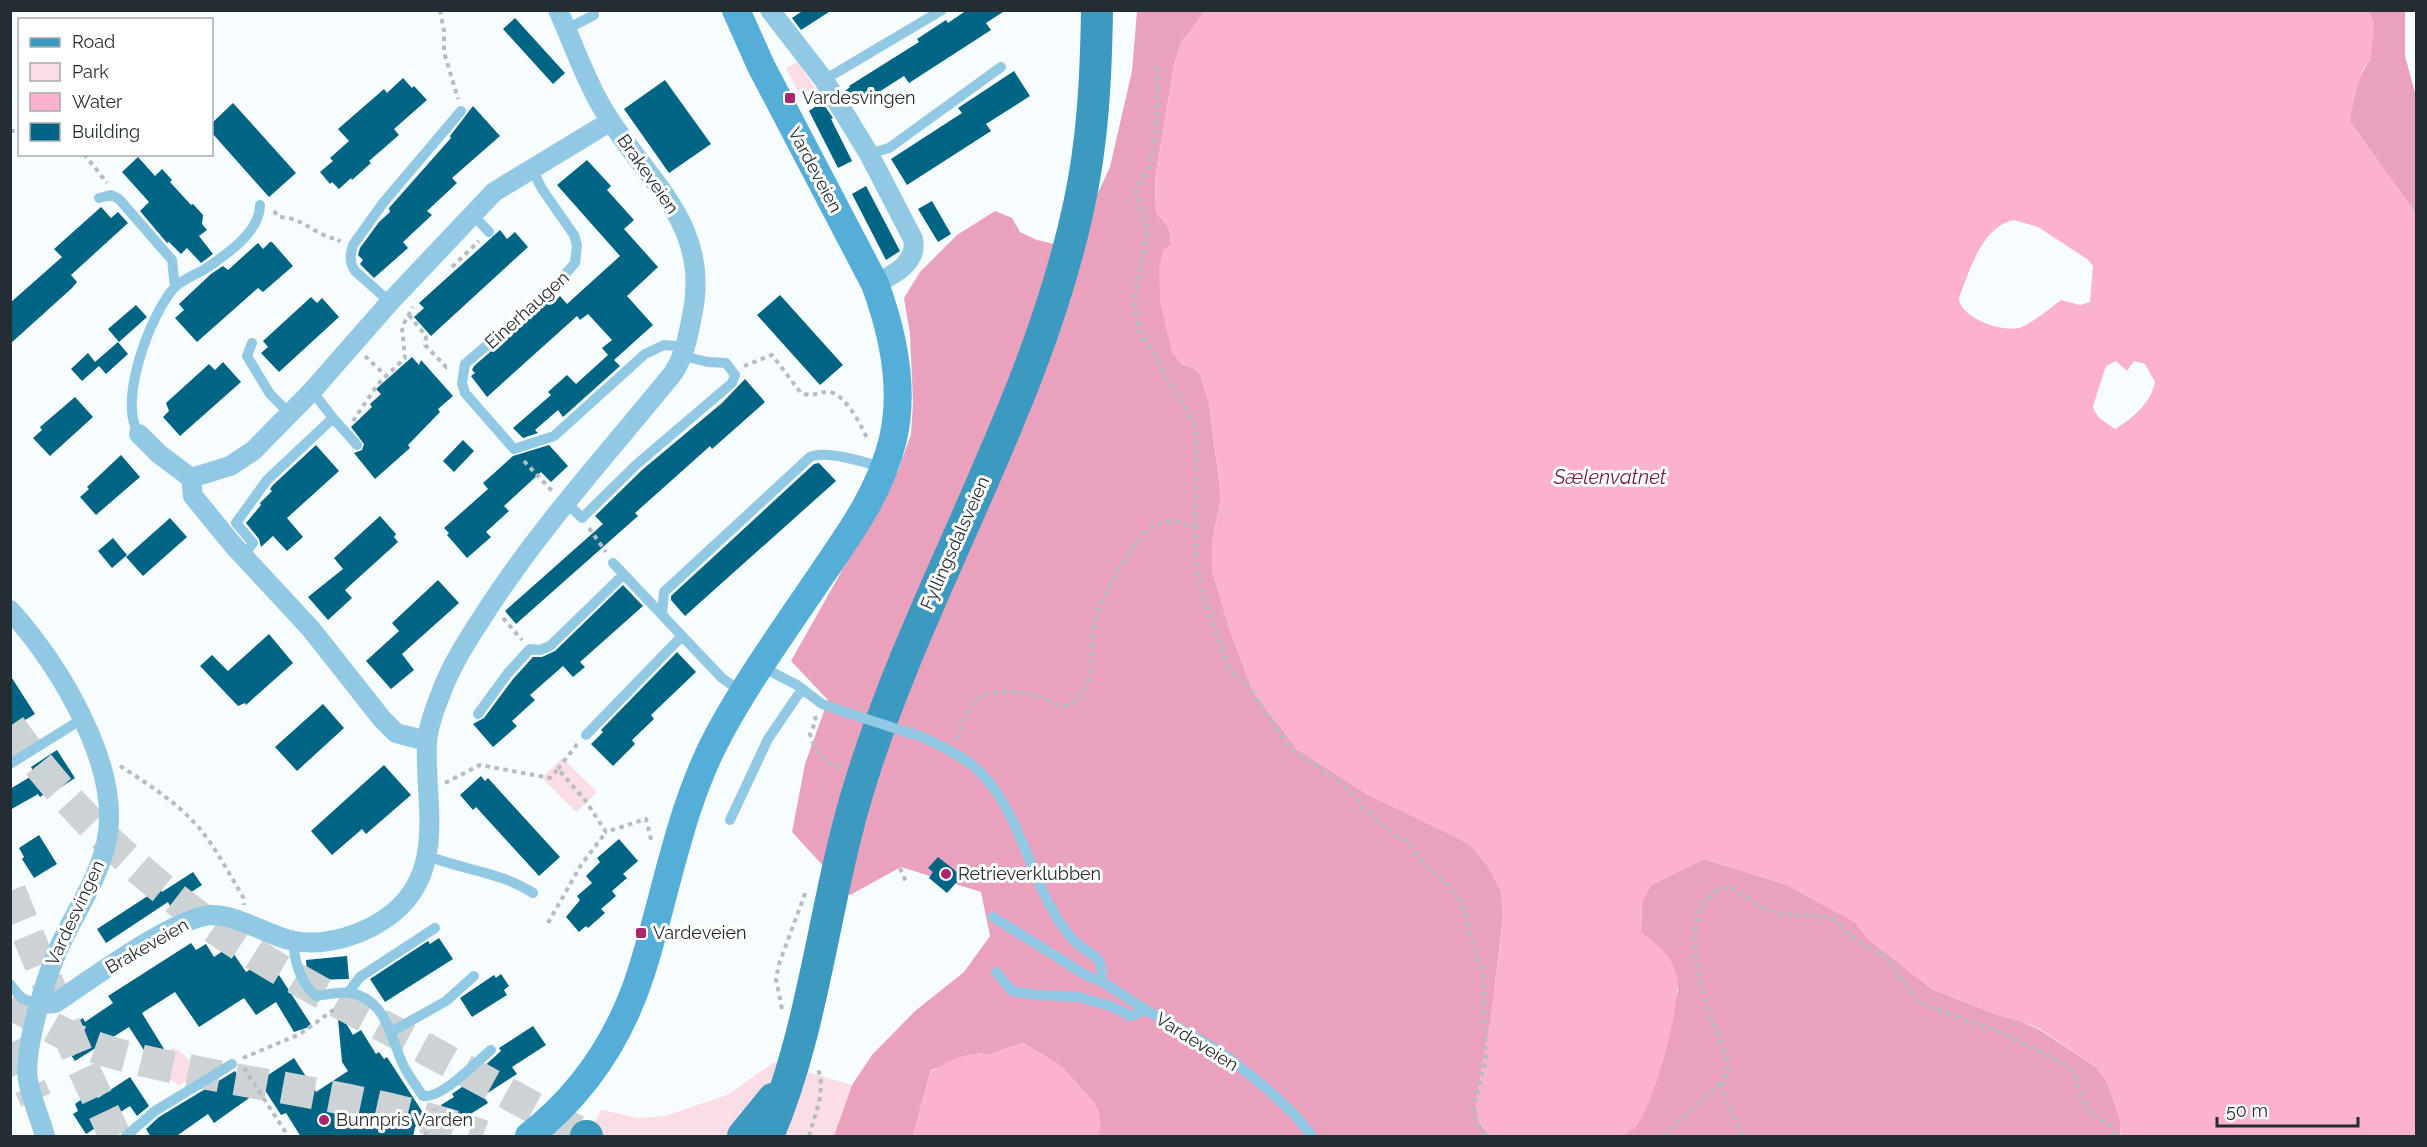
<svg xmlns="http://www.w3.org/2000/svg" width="2427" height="1147" font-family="Raleway,sans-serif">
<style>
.green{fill:#fadde7}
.forest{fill:#eaa1be}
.water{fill:#fbb1cf;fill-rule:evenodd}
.building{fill:#006485}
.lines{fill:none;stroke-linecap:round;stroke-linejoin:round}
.primary-tunnel{stroke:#cdd3d5;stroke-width:32;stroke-dasharray:32 16;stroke-linecap:butt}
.path{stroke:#b6bcbf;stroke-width:4;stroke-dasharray:4.5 4.5;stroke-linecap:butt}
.lane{stroke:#91c9e4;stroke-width:10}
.street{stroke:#91c9e4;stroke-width:20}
.secondary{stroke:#54aed7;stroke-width:28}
.primary{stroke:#3c99c0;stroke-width:32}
.lane-bridge{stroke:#91c9e4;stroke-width:10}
.poi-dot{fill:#ac266d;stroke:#fff;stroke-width:2}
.labels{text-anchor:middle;stroke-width:6;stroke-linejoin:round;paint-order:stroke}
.poi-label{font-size:18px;fill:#242d31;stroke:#fff;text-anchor:start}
.street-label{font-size:18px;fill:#242d31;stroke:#fff}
.water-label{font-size:20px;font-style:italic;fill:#74204a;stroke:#fff}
</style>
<rect width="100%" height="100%" fill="#f7fcfe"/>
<path class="green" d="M798,62L815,88L800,96L786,68Z
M562,758L597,792L576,812L542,778Z
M173,1048L180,1051L200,1071L179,1086L171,1080L156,1058Z
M774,1062L852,1085L834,1136H587L601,1110L639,1118L665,1116L727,1095Z"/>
<path class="forest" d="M1137,11H1205L1181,43L1174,65L1155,179L1156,212L1169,228L1171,244L1181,364L1193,368L1200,374L1209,403L1221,497L1212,543V570L1230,630L1253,692L1297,749L1367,794L1458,838L1471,846L1488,866L1501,891L1503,917L1491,1018L1476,1101L1478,1121L1490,1136H1097L1100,1129L1099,1113L1094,1103L1062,1067L1023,1043L988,1055L980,1053L931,1070L913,1136H834L852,1085L872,1055L915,1011L964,972L990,936L981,892L901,867L850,895L792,832L805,764L828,700L791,661L898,471L911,434L913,402L910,334L904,298L920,272L957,235L995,211L1012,218L1020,232L1037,240L1059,245L1079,234L1110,167L1132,71Z
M2369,11H2405V56L2416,96V214L2350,122C2353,99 2356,77 2371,59Z
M1704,859L1787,885L1855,922L1867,938L1932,989L1998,1015L2018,1020L2040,1030L2096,1067L2107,1082L2121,1122L2120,1136H1622L1637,1125L1678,991C1677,966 1661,946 1641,933L1642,901L1651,885Z"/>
<path class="water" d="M1205,10L2369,11L2374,24L2371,59L2363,69L2354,94L2350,122L2416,214V1136H2120L2121,1122L2107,1082L2096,1067L2040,1029L2018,1020L1998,1015L1932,989L1867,938L1855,922L1787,885L1704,859L1651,885L1642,901L1641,933C1657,944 1674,957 1677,978C1681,1006 1654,1104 1637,1125C1633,1129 1627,1133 1622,1136H1490L1478,1121L1476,1101L1491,1018L1503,917L1501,891L1488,866L1471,846L1458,838L1367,794L1297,749L1253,692L1230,630L1212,570V543L1221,497L1209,403L1200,374L1193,368L1181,364L1172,352L1160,302L1159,268L1163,250L1171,244L1169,228L1156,212L1155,179L1174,65L1181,43ZM2014,220L2038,227L2087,259L2093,266L2090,302L2080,305L2061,300C2049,309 2036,320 2022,327C2005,334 1959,318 1959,298C1969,272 1982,226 2014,220ZM2116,361L2127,371L2134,361L2145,364L2155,382C2151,403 2133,418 2115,429C2107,423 2095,418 2093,406L2106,366Z
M1023,1043L1062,1067L1094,1103L1099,1113L1100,1129L1097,1136H913L931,1071L958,1057L980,1053L988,1055Z"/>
<path class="building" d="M804,10H832L801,30L792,18Z
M967,10H1006L986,23L991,30L909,83L904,76L860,104L859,102L853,105L845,91L850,87L849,86L919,42L917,39L946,20L948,23Z
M515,18L565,73L553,84L503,29Z
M1014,71L1030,96L986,124L991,131L907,185L891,159L962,113L958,108Z
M403,78L412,88L414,86L427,100L394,129L399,135L369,161L371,163L352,180L351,178L339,189L332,182L330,184L320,172L333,161L330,158L349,141L338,129L384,89L387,93Z
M665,80L711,144L669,173L624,109Z
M822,102L833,118L831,119L852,161L838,168L809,111Z
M233,103L296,173L269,197L212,133V123Z
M473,106L500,136L452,178L457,183L427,211L432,215L403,242L408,248L374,278L360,264L363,260L358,255L360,248L379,222L390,212L389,208L451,138L450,136Z
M138,157L155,176L162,169L172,180L170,182L191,205L193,204L203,215L202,224L207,230L199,236L213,254L201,263L187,248L181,254L169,242L167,243L140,211L149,202L122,172Z
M587,160L611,186L607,190L634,220L624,229L658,267L627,296L653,325L614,360L620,366L563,417L558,410L535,430L538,433L523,438L513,428L551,395L548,392L567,375L576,384L608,355L602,348L612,340L588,314L580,320L577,316L487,397L471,376L475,373L472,370L474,366L549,301L552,304L560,296L567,304L620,256L557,185Z
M866,186L900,251L886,260L852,194Z
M932,201L951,234L938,242L918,209Z
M101,207L111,218L118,212L128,223L71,275L77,282L72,288L10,344V303L62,257L54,249Z
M500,230L507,239L515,232L528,247L431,336L414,317L424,308L419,303Z
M270,242H272L293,266L263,292L258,288L197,342L175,318L184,310L179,304L211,274L223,266L228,270L258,243L263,249Z
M780,295L843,365L820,385L757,315Z
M311,297L317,303L322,298L339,317L279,372L261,353L268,347L263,341Z
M136,305L147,317L119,342L108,329Z
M118,342L128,354L106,374L99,366L82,381L71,369L88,353L95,362Z
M412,357L419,365L421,360L453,396L438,409L440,412L408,445L410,448L375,479L354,453L362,450L364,444L351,427L372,407L370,404L381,394L376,389Z
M223,362L241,382L180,436L163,417L169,411L166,403L209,364L215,370Z
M745,379L765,402L712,449L710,446L681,472L635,513L638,516L516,624L505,611L603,524L595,516L642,470L722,403Z
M75,397L93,417L50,456L33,438L42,430L40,427Z
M463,440L474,451L454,472L443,461Z
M316,445L339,471L287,518L303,537L287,551L273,536L261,547L259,539L246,523L261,505L260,503L272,491L270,489L273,485Z
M549,445L568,466L551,482L541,472L504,506L509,511L486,532L491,537L467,558L447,535L449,533L444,528L488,489L483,483L513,456Z
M121,455L140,477L96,515L80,497L89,489L87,487Z
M819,463L836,481L685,616L671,600V596L814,464Z
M380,516L396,534L394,537L398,542L345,590L352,598L328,620L308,597L343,569L334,558Z
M170,518L187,537L143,576L126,557Z
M113,538L127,555L112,568L98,551Z
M438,580L459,603L402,654L414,670L391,689L366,661L399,631L392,623Z
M623,585L643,606L580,662L585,667L573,677L563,666L530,695L535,700L512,721L517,726L493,747L473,724L484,718L513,679L533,657H542L555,651Z
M269,634L293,663L246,705L245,703L238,706L200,666L212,655L228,671Z
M677,652L696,672L651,715L654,719L632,740L635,744L613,766L591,744L603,732L601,730Z
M10,675L35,714L10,729Z
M323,704L344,728L297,771L275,747Z
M57,750L75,778L52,793L50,790L40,797L38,794L10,810V789L35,774L31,767Z
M384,765L411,795L366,834L362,829L332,855L311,831Z
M481,776L485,781L488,778L560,857L539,876L476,807L473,810L460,795Z
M39,835L57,864L34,878L22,859L24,857L19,848Z
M619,839L638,861L623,874L627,878L612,891L616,896L601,909L605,913L588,928L586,926L579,932L566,917L580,900L577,896L592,883L586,876L600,862L597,858Z
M938,857L962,876L947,893L929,878L933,872L928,868Z
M193,872L202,885L170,906L168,902L106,943L97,929L160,888L162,892Z
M439,938L453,959L385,1002L370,979L428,941L430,944Z
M191,943L196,950L206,944L214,957L229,947L246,972L254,967L260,976L267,972L272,979L279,975L312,1026L294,1032L276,1002L256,1015L244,998L199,1027L175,992L142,1013L164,1049L149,1058L129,1027L75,1061L62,1041L72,1035L67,1028L83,1018L85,1022L113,1003L108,996Z
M347,956L349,979L312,980L307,971L306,960Z
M501,974L509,986L504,990L507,995L472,1017L460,998L494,975L496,978Z
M337,1008L353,1035L361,1030L376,1054L379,1052L384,1059L387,1057L427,1119L415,1127L413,1137H301L286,1113L281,1115L259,1081L294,1058L316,1092L348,1071L342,1062Z
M533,1026L546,1045L512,1067L517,1074L483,1096L488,1103L453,1125L441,1105L454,1097L452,1094L472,1080L471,1078L501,1051L499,1048Z
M235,1071L252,1096L214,1123L208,1114L175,1137H151L146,1129L159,1117Z
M130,1077L149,1106L137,1116L130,1106L86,1134L73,1114L78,1111L75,1104L93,1091L98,1098Z"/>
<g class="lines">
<path class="primary-tunnel" d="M10,726C64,804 136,873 213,927C272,968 335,1000 398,1034C461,1068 523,1102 586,1136
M10,891L79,1059L115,1136
M10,1003C30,1014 50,1027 70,1037C117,1059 183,1069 234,1079C318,1094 402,1107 483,1136
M10,1043L36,1100"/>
<path class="path" d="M440,10L444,31V52L458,99
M1158,67C1159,90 1156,147 1149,167C1145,177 1138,182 1136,193L1148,228L1134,301L1139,330L1191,418L1196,431L1195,528
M10,131H20
M84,154L107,183
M274,211L279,217C304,217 316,237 338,239L340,242
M452,267L479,241
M409,315L426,336L425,345L446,367H450
M365,356L386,376
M744,366L772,355L801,393C814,398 818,391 829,392C845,393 863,428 868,441
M353,421L378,384L405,358L402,327L413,307
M524,461L552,491
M589,528L606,552
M503,618L522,640
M815,716L816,721L810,734C817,756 820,759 841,768
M957,739C961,728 965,714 971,705C986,686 1020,691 1040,697C1050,700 1060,709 1070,705C1078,701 1086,688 1089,679C1095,666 1090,642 1094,625C1100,600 1135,531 1160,523C1173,519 1183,524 1195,528L1197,572L1200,586L1229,670L1245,682L1290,748L1350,790L1364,809L1399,838L1408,840L1425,865L1446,883L1461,901L1483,974L1486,1059L1473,1110L1478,1125L1486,1136
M120,766C145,782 170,798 191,819C213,842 227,870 243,897L244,905
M558,769L578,743
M445,783L480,765L550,778L558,769L585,800L606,832L646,819L652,843
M900,868L907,884
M548,923L581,865L606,832
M782,1009L776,979L779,964L806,891
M243,1058L300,1034L336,1008
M244,1068L288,1136
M425,1136L435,1109
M809,1136C815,1114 826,1091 818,1069
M1665,1136L1683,1117L1722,1082
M1743,1136L1726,1101L1722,1082L1728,1072V1061C1711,1019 1662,905 1729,886L1761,907L1782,914L1823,916L1834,920L1857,941L1884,955L1919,1003L1997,1031L2062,1062L2074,1072L2082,1099L2089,1111L2111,1126L2116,1136"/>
<path class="lane" d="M567,29L594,15
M824,80L942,10
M869,154L889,148L1001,67
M532,169L542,189L574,235L577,245L575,263L552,289L465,364L462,383L465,393L514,449L554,436L645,354L664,345L686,347
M99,198L111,195L119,199L172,260L175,287
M472,214L489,232
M390,302L355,271C349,263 350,254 353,245L383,203L461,111
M252,343L247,356L270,394L290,414
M333,418L357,445
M139,434C117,403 150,315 174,288C181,280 195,275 205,269C226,255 260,232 260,205
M567,503L582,518L637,464L732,383L735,375L726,363L708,362L683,356
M243,555L253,543L236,523L267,480L333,418L312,391
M613,563L682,636
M662,615L664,592L810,457C825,450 868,462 884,469
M760,666L797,685L822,704L836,709
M478,714L508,673L530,649L540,650L550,646L623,575
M906,732C925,736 965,757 979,771C1019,810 1029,875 1059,921C1065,930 1071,939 1080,946C1096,958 1104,957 1101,981L1146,1010L1220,1051L1265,1087L1294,1114L1312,1136
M586,735L682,636L722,678L743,693
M10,764L82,719
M730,820L768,739L802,689
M428,856C463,870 501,872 533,893
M993,917L1089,977L1101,981
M294,941C293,959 301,984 316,996C329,994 346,990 358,995C385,1004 391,1036 401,1060C406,1073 415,1084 423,1096C442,1099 476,1062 491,1050
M996,972L1012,991L1037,995L1079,997L1113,1007L1131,1016L1146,1010
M10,984L22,999L40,1004
M348,993L360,977L435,928
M391,1032L446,1001L474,976
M126,1136L155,1111L232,1064"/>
<path class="street" d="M770,10L824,80L869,154L913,239C918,263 893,275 875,284
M139,434L159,454L191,478L230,466L253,451L312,391L390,302L494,192L611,121
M191,478L193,496L233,545L311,629L382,719L396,733L427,741
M10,610C58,664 124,768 106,844C98,878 78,908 63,939C48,969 23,1048 28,1080C31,1098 40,1118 45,1136
M40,1004L55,1003C89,981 176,916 212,915C231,915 249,925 265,931C274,935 284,939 294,941C327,947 367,934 393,913C447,869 424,800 427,742C428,726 435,708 441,693C452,663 470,636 487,610C542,525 611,450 674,372C685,354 688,336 692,316C713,219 639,176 599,102C583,73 572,41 558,10"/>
<path class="secondary" d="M529,1136C583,1094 620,1038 641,973C667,892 679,807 720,732C750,677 787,626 822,574C851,532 881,490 893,439C905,387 893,333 875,284L761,66L736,10"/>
<path class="primary" d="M586,1136H587
M743,1136L773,1099
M768,1136C816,1023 824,898 861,781C922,585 1036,407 1079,205C1093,141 1096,76 1097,10"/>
<path class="lane-bridge" d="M836,709L906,732"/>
</g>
<g class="poi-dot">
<rect x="784" y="92" width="12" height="12" rx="3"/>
<circle cx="946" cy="874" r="6"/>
<rect x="635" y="927" width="12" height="12" rx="3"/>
<circle cx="324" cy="1120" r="6"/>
</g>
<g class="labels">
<g class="poi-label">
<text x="802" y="104">Vardesvingen</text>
<text x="958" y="880">Retrieverklubben</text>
<text x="653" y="939">Vardeveien</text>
<text x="336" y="1126">Bunnpris Varden</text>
</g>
<g class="street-label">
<text transform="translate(815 170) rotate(62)" y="6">Vardeveien</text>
<text transform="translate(648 174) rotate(55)" y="6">Brakeveien</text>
<text transform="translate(527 310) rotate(-42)" y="6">Einerhaugen</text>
<text transform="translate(955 543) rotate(-66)" y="6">Fyllingsdalsveien</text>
<text transform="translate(75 913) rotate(-65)" y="6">Vardesvingen</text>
<text transform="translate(147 946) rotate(-30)" y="6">Brakeveien</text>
<text transform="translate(1197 1042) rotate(32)" y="6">Vardeveien</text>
</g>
<g class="water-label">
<text x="1610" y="484">Sælenvatnet</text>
</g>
</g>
<rect width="2427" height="1147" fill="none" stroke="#242d31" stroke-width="24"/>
<rect x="18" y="18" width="195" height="138" fill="#ffffff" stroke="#a7abad" stroke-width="1.5"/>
<rect x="30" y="38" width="30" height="9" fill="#3c99c0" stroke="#a7abad" stroke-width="1.5"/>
<text x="72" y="48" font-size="18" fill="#242d31">Road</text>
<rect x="30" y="63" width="30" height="18" fill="#fadde7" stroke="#a7abad" stroke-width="1.5"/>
<text x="72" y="78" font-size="18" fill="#242d31">Park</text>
<rect x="30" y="93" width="30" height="18" fill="#fbb1cf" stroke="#a7abad" stroke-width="1.5"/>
<text x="72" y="108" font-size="18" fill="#242d31">Water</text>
<rect x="30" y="123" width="30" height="18" fill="#006485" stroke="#a7abad" stroke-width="1.5"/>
<text x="72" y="138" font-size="18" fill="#242d31">Building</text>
<path d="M2217 1117v9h141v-9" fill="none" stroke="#242d31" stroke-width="3"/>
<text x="2226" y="1117" font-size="18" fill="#242d31" stroke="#ffffff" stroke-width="4.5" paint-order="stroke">50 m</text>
</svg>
